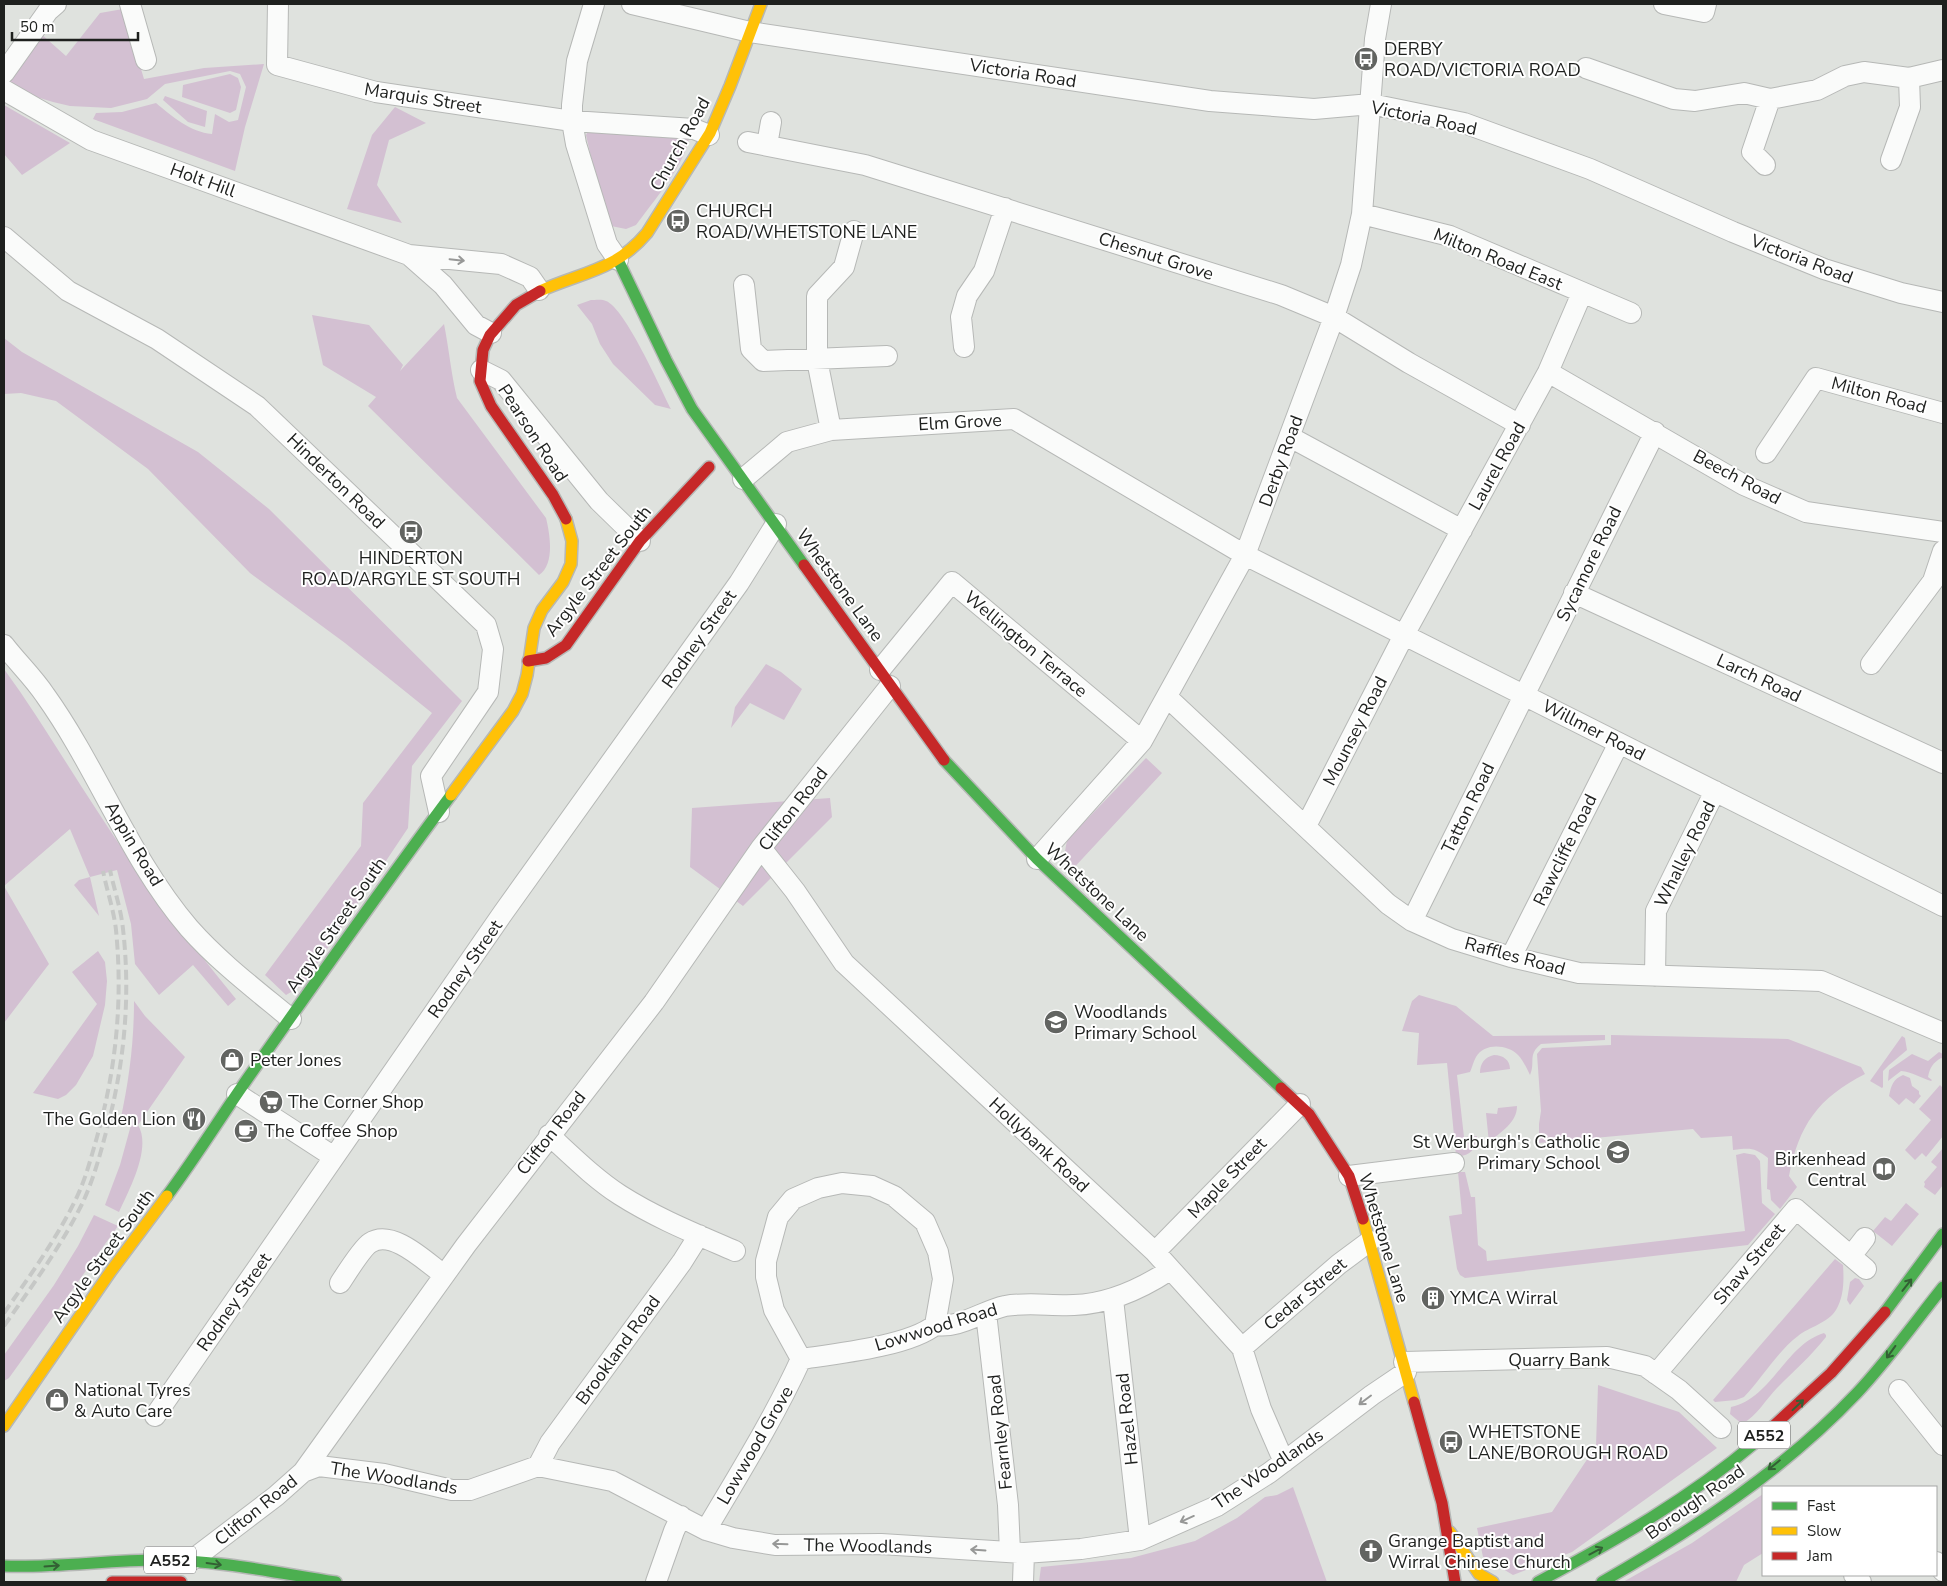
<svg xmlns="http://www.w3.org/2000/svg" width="1947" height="1586" font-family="'Nunito Sans',sans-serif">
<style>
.green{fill:#d3c0d2}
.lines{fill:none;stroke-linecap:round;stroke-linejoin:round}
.street-casing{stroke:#b6b8b6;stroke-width:22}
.fast-casing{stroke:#b6b8b6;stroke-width:14}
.slow-casing{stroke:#b6b8b6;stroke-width:14}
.jam-casing{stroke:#b6b8b6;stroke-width:14}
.street{stroke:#fafbfa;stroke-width:20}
.fast{stroke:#4caf50;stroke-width:11}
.slow{stroke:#ffc107;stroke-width:11}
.jam{stroke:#c62828;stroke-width:11}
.rail{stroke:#c6c8c6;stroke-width:4;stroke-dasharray:10 5;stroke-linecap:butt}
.oneway{stroke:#979897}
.oneway2{stroke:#336034}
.labels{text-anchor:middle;stroke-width:4;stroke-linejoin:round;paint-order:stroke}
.shield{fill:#fff;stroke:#626362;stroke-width:1}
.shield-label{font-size:16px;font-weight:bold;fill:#1e201e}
.poi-label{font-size:18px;fill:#1e201e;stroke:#fff;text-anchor:start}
.street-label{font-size:18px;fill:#1e201e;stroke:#fff}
</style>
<rect width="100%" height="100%" fill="#dfe2de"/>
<path class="green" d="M123,9L144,79L204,68L264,64L245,127L235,171L93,119L96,113L122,112L156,103C173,117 190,132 212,134L215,114L229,122L238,120L246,87L240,74L230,71L165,84L147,99L111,108L70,106L53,102L30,95L5,79L40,33L66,56L100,13Z
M230,74L238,78L241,87L236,110L230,113L182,97L183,85Z
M165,96L207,111L205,127L188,122L163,100Z
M4,105L70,143L22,175L4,154Z
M395,107L426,123L389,140L377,185L402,223L347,209L372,135Z
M589,129L689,136C688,161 652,203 636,225L626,229L611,226L593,166L586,135Z
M591,300C595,300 603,299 606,301C625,308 661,389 671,409L655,405L613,364L600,344L592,324L577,305Z
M312,315L369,325L403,365L400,371L444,324C449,349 451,373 457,398L546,518C550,534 555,565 539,575L368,406L376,397L323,365Z
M4,338L22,352L198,452L269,509L462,701L412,766L408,828L303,985L286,995L265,975L361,846L363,803L432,713L345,643L250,573L148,469L56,401L21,393L4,394Z
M766,664L781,672L802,689L784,720L750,703L731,728L735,707Z
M4,669C37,714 65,762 96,809C138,875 186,938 236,999L228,1006L193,965L159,995L135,964L131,924L117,870L90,877L99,916L74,885L79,880L90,877L70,829L4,886L49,964L4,1023Z
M1146,758L1162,773L1070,872L1064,857L1067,840Z
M830,798L832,817L743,906L690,867L692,808Z
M98,951L105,962L107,981L105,1005L93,1056L76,1085L66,1095L58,1099L33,1093L97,1004L72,972Z
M1419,995L1456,1006L1493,1036L1605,1035V1040L1541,1044C1527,1055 1536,1062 1530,1075C1527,1069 1523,1060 1518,1055C1507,1044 1484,1043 1476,1057C1473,1062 1472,1068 1470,1072L1457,1075L1464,1137L1477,1136C1477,1149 1469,1157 1456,1156L1447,1063L1417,1065L1419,1033L1402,1031L1412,1001Z
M134,1001L145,1016L185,1057L138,1125C152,1148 129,1190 119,1212L105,1205L120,1165L131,1125L120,1122C129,1081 134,1043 134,1001Z
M1611,1035L1788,1039L1861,1067L1865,1074C1818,1098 1799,1125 1789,1176L1797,1187L1780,1209L1771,1200L1770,1190L1767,1189L1768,1158C1754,1147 1750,1148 1733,1150L1732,1136L1701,1138L1693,1129L1539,1143V1124L1541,1111L1537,1054L1542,1048L1611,1045Z
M1902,1036L1905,1038L1907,1050L1889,1065L1883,1071V1087L1882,1088L1870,1081Z
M1939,1052L1943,1054V1059L1941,1058C1933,1063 1930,1067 1928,1077L1932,1080L1931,1081C1921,1078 1912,1072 1901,1071L1888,1081L1889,1070L1912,1054L1928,1061Z
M1494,1055C1503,1055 1510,1060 1510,1069L1480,1073C1480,1063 1485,1057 1494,1055Z
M1903,1075L1910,1078L1912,1086L1919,1091V1094L1921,1096L1914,1104L1906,1098L1899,1105L1889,1096C1891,1086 1893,1079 1903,1075Z
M1940,1085L1943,1088V1136L1926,1157L1922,1153L1915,1160L1905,1150L1931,1120L1919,1109Z
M1517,1106C1517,1123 1501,1131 1489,1143L1486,1113L1497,1114L1498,1108Z
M1943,1148V1185L1935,1195L1924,1187L1925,1184L1924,1182L1937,1167L1931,1162Z
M1744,1153L1755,1155L1760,1161L1762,1203L1775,1214L1748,1245L1465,1278L1460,1275L1457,1269L1449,1216L1462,1214L1458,1172H1465L1471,1197H1475L1478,1245L1486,1251L1487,1261L1745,1231L1736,1155Z
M1906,1203L1919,1214L1892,1246L1873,1231L1885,1217L1891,1221Z
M94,1215L118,1226L9,1378L4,1381V1355L54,1285L78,1246Z
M1835,1259L1843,1265C1844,1280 1844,1297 1836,1310C1828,1323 1809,1327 1798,1336C1777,1352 1762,1378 1744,1397L1736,1400L1715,1402L1713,1400Z
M1855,1278L1859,1279L1864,1286L1850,1305L1847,1300L1850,1282Z
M1824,1333L1826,1335V1337C1811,1356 1794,1371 1777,1388C1766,1399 1757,1416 1742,1424L1730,1414L1731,1407C1772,1398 1785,1345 1824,1333Z
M1598,1385L1679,1412L1717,1448L1572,1552L1513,1575L1483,1557L1477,1528L1552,1512L1596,1446Z
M1293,1487L1327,1582H1039L1041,1567L1131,1558L1195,1541L1237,1518L1265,1497L1277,1495Z
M1763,1494V1553L1744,1565L1736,1582H1623L1692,1543Z"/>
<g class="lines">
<g class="street-casing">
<path id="street" d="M130,4L146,60
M278,4L277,65L376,92L572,121L694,129L709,135
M594,4L577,61L572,105V121L576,144L607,244L618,260
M632,4L750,32L1210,101L1314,109L1371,104L1464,123L1590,169L1733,232L1824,269L1901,293L1943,302
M1664,4L1704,12L1706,4
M1586,68L1674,99L1695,101L1744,93L1770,99L1817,90L1845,76L1864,72L1909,78L1943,70
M4,73L48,11L56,4
M4,90L91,140L409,255L501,264L530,277L539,290
M748,142L865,165L1281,295L1334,317L1409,363L1520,425
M767,145L771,122
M1891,160L1910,107L1909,78
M1765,165L1752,152L1770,99
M1362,214L1450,236L1631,313
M4,237L68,291L157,339L257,406L486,625L493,649L488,692L431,776L439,812
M409,255L443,285L476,325L491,333
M744,285L751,349L763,361L887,356
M964,347L961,317L967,296L984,271L1005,208
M481,370L501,380L599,501L640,541
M1548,372L1744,485L1806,512L1943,532
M831,430L817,360V296L844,267L854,231
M1290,437L1462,530
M1766,453L1816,378L1943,413
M743,479L787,442L831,430L1014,419L1245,555L1943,906
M1574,593L1943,763
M4,645C17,662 33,677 45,695C98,769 129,858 189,928C219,962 256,990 291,1019
M1871,664L1933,581L1943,551
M880,670L952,582L1142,741
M1167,697L1388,904L1412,921L1452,939L1511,957L1579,973L1821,981L1943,1033
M1306,826L1404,635L1548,372L1582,293
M761,848L795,891L844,963L1155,1252L1242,1348L1261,1409L1284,1462
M1037,859L1142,741L1245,555L1334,317L1351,265L1362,214L1375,39L1381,4
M1412,921L1655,432
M1511,957L1619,743
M1655,976L1656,911L1715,791
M237,1094L334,1157
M549,1135C572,1156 594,1178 620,1195C656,1218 696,1234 735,1251
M1349,1176L1454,1163
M1155,1252L1300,1104
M1851,1256L1865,1238
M340,1283C346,1274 362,1248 370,1243C392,1228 426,1262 444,1275
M1113,1299L1140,1540
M986,1313L1008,1505L1010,1552
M935,1325L943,1279L938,1252L925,1222L894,1196L872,1186L842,1183L818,1188L793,1199L778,1217L766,1261V1277L774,1310L801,1359C835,1354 910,1346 935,1325C959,1329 982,1311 1005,1306C1027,1302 1051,1306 1074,1305C1109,1304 1141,1289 1170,1270
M1242,1348L1339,1264L1370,1241
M1404,1362L1607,1357L1645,1366L1679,1390L1721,1428
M1656,1374L1796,1209L1866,1269
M1899,1390L1943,1445
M155,1416L503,913L739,583L776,524
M538,1466L550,1443L682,1262L699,1235
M303,1472L319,1466L384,1474L452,1490H470L538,1466L612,1481L706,1530L733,1538L775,1545L881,1544L1024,1553L1081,1549L1140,1540L1217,1506L1269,1473L1372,1395L1406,1372
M706,1530C739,1474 774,1418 801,1359
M192,1560L276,1496L303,1472L466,1245L654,1002L761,848L890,686
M1936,1562L1943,1571
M1854,1575L1861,1582
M656,1582L674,1531L681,1516
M1023,1582L1024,1553"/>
</g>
<g class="fast-casing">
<path id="fast" d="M618,260L666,360L692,409L804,565
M944,760L1037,859L1281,1088
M167,1196C196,1157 222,1115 250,1075C316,981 383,887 451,795
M1885,1312L1943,1234
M4,1566C56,1568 107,1560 159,1560C219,1560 277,1573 336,1582
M1538,1582C1615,1541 1690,1498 1756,1442
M1602,1582C1693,1530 1784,1470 1857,1393C1888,1360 1915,1322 1943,1287"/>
</g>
<g class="slow-casing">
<path id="slow" d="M540,291C582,272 615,271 647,233L710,133L730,86L761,4
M451,795L513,711L522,694L527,675L534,628L542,610L563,582L571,564L572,541L566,519
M1363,1219L1414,1402
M4,1426L111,1271L167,1196
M1450,1532L1479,1574L1493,1582"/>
</g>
<g class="jam-casing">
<path id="jam" d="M540,291L516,305L490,335L483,350L480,381L491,406L553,495L566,519
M804,565L944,760
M528,661L546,658L566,645L640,541L709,467
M1281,1088L1309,1114L1349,1176L1363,1219
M1414,1402L1442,1503L1455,1582
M1756,1442L1831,1373L1885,1312
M112,1582H181"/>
</g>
<use href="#street" class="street"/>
<use href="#fast" class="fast"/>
<use href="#slow" class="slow"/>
<use href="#jam" class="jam"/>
<path class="rail" d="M4,1313C29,1277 55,1241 75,1201C85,1181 91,1158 97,1137C116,1069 123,1001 116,930C114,911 107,891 103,871
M4,1326C32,1286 60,1248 82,1204C92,1183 99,1159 105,1136C124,1068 131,999 123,929C121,909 114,889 110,870"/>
</g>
<defs><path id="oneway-shaft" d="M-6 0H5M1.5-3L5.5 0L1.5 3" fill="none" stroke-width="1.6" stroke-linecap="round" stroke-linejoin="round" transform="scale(1.25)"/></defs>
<g class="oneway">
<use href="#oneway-shaft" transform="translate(457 260) rotate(6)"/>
<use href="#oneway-shaft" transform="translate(1365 1400) rotate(143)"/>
<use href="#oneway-shaft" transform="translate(1187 1519) rotate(156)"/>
<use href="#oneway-shaft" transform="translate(780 1544) rotate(-178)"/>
<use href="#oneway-shaft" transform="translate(978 1550) rotate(-176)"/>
</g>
<g class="oneway2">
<use href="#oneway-shaft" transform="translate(1907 1285) rotate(-52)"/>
<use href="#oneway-shaft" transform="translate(1891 1352) rotate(126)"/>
<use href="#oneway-shaft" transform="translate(1798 1405) rotate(-43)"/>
<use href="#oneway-shaft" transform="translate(1774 1465) rotate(141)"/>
<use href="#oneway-shaft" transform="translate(1596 1551) rotate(-28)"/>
<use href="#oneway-shaft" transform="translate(214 1564) rotate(8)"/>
<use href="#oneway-shaft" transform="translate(52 1566) rotate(-4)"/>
</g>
<defs>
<g id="bus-disc" transform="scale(1.25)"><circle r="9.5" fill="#626461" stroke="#fff"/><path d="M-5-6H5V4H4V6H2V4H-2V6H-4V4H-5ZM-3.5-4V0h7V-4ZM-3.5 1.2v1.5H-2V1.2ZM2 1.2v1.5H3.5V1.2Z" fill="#fff"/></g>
<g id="school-disc" transform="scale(1.25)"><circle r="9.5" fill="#626461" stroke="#fff"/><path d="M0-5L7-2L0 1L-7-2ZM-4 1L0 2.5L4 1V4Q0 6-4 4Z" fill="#fff"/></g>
<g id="shop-disc" transform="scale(1.25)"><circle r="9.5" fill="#626461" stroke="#fff"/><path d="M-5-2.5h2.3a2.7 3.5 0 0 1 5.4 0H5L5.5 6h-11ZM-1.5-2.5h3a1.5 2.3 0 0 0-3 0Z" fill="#fff"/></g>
<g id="supermarket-disc" transform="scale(1.25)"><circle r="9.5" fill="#626461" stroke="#fff"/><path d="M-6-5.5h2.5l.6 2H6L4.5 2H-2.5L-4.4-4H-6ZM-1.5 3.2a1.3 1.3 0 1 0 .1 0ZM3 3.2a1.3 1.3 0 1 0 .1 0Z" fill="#fff"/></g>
<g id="restaurant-disc" transform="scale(1.25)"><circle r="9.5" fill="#626461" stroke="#fff"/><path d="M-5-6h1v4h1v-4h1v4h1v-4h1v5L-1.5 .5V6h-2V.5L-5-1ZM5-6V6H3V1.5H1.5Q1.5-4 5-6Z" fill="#fff"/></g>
<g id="cafe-disc" transform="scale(1.25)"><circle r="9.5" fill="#626461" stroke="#fff"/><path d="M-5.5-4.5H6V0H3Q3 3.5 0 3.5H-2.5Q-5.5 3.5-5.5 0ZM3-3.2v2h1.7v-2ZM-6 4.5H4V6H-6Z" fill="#fff"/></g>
<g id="library-disc" transform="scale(1.25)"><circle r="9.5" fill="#626461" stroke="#fff"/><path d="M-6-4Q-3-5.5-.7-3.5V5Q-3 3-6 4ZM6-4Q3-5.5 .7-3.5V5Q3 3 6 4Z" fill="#fff"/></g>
<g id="building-disc" transform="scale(1.25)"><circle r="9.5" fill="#626461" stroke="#fff"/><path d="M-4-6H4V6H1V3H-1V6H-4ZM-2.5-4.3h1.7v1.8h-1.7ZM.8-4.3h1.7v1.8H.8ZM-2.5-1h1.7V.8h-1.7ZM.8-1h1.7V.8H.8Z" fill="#fff"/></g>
<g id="church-disc" transform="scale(1.25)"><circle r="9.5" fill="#626461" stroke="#fff"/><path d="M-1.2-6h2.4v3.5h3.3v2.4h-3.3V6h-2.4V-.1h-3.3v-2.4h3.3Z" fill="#fff"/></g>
</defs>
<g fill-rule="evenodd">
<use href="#bus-disc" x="1366" y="59"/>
<use href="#bus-disc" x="678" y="221"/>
<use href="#bus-disc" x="411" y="532"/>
<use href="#school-disc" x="1056" y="1022"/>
<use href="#shop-disc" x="232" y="1060"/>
<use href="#supermarket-disc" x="271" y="1102"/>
<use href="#restaurant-disc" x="194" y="1119"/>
<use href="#cafe-disc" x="246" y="1131"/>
<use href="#school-disc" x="1618" y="1152"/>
<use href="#library-disc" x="1884" y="1169"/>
<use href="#building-disc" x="1433" y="1298"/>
<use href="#shop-disc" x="57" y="1400"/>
<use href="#bus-disc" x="1451" y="1442"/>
<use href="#church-disc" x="1371" y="1551"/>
</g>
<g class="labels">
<g class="shield">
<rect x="1738" y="1421.5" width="52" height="27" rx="4"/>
<rect x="144" y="1546.5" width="52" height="27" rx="4"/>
</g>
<g class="shield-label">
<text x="1764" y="1441">A552</text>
<text x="170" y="1566">A552</text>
</g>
<g class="poi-label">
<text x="1384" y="55">DERBY<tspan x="1384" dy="21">ROAD/VICTORIA ROAD</tspan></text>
<text x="696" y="217">CHURCH<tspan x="696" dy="21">ROAD/WHETSTONE LANE</tspan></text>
<text x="411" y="564" text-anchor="middle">HINDERTON<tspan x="411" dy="21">ROAD/ARGYLE ST SOUTH</tspan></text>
<text x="1074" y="1018">Woodlands<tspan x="1074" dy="21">Primary School</tspan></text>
<text x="250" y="1066">Peter Jones</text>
<text x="288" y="1108">The Corner Shop</text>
<text x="176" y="1125" text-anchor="end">The Golden Lion</text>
<text x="264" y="1137">The Coffee Shop</text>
<text x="1600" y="1148" text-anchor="end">St Werburgh's Catholic<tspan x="1600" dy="21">Primary School</tspan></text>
<text x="1866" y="1165" text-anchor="end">Birkenhead<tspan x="1866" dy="21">Central</tspan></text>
<text x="1450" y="1304">YMCA Wirral</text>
<text x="74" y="1396">National Tyres<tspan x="74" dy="21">&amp; Auto Care</tspan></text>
<text x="1468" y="1438">WHETSTONE<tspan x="1468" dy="21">LANE/BOROUGH ROAD</tspan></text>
<text x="1388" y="1547">Grange Baptist and<tspan x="1388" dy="21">Wirral Chinese Church</tspan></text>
</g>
<g class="street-label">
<text transform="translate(1023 73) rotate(9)" y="6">Victoria Road</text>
<text transform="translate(423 98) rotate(9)" y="6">Marquis Street</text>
<text transform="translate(1424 118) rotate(12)" y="6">Victoria Road</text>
<text transform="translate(680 144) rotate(-61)" y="6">Church Road</text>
<text transform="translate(203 180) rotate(20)" y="6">Holt Hill</text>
<text transform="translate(1156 256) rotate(18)" y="6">Chesnut Grove</text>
<text transform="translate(1498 259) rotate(22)" y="6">Milton Road East</text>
<text transform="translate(1802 259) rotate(21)" y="6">Victoria Road</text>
<text transform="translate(1879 395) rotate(15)" y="6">Milton Road</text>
<text transform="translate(960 422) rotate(-3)" y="6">Elm Grove</text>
<text transform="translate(533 433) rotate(57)" y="6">Pearson Road</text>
<text transform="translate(1281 461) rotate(-70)" y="6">Derby Road</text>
<text transform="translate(1497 466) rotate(-61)" y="6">Laurel Road</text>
<text transform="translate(1737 477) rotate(28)" y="6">Beech Road</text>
<text transform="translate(336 481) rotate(44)" y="6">Hinderton Road</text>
<text transform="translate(1589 564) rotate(-64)" y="6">Sycamore Road</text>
<text transform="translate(598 571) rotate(-52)" y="6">Argyle Street South</text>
<text transform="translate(840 585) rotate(54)" y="6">Whetstone Lane</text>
<text transform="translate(699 639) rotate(-55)" y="6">Rodney Street</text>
<text transform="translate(1026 644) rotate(40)" y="6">Wellington Terrace</text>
<text transform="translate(1759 678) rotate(25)" y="6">Larch Road</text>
<text transform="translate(1594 730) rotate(27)" y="6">Willmer Road</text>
<text transform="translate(1355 731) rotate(-63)" y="6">Mounsey Road</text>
<text transform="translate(1468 808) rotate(-64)" y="6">Tatton Road</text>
<text transform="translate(793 809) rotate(-52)" y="6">Clifton Road</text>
<text transform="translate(134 844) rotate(59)" y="6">Appin Road</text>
<text transform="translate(1565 850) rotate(-64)" y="6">Rawcliffe Road</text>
<text transform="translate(1685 854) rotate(-64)" y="6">Whalley Road</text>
<text transform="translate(1097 892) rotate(43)" y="6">Whetstone Lane</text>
<text transform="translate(336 925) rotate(-55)" y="6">Argyle Street South</text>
<text transform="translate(1515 956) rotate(15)" y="6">Raffles Road</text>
<text transform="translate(465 969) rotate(-55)" y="6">Rodney Street</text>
<text transform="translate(551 1133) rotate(-52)" y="6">Clifton Road</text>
<text transform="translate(1039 1145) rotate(43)" y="6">Hollybank Road</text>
<text transform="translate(1227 1178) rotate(-46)" y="6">Maple Street</text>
<text transform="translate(1384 1238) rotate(73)" y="6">Whetstone Lane</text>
<text transform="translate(103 1256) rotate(-54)" y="6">Argyle Street South</text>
<text transform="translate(1749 1264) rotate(-50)" y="6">Shaw Street</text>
<text transform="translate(1305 1294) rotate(-40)" y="6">Cedar Street</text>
<text transform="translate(234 1302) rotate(-55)" y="6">Rodney Street</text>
<text transform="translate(936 1327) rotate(-17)" y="6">Lowwood Road</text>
<text transform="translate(618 1350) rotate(-54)" y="6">Brookland Road</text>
<text x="1559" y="1366">Quarry Bank</text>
<text transform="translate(1127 1419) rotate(-96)" y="6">Hazel Road</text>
<text transform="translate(1000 1432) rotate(-96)" y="6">Fearnley Road</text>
<text transform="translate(755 1445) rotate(-60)" y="6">Lowwood Grove</text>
<text transform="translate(1268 1469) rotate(-34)" y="6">The Woodlands</text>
<text transform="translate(394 1478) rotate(9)" y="6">The Woodlands</text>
<text transform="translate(1695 1502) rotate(-35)" y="6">Borough Road</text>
<text transform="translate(256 1510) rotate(-39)" y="6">Clifton Road</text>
<text transform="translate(868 1546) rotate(1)" y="6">The Woodlands</text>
</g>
</g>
<rect width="1947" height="1586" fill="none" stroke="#1e201e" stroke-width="10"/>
<rect x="1762" y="1486" width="175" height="90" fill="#ffffff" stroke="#a5a6a5"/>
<rect x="1772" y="1502" width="25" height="8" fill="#4caf50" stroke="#a5a6a5"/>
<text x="1807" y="1511" font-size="15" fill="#1e201e">Fast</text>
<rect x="1772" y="1527" width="25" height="8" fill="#ffc107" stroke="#a5a6a5"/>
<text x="1807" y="1536" font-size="15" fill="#1e201e">Slow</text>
<rect x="1772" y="1552" width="25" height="8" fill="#c62828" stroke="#a5a6a5"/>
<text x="1807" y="1561" font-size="15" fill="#1e201e">Jam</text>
<path d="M12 32v8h126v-8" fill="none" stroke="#1e201e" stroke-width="2.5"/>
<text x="20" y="32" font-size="15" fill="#1e201e" stroke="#ffffff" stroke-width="4" paint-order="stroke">50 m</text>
</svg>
